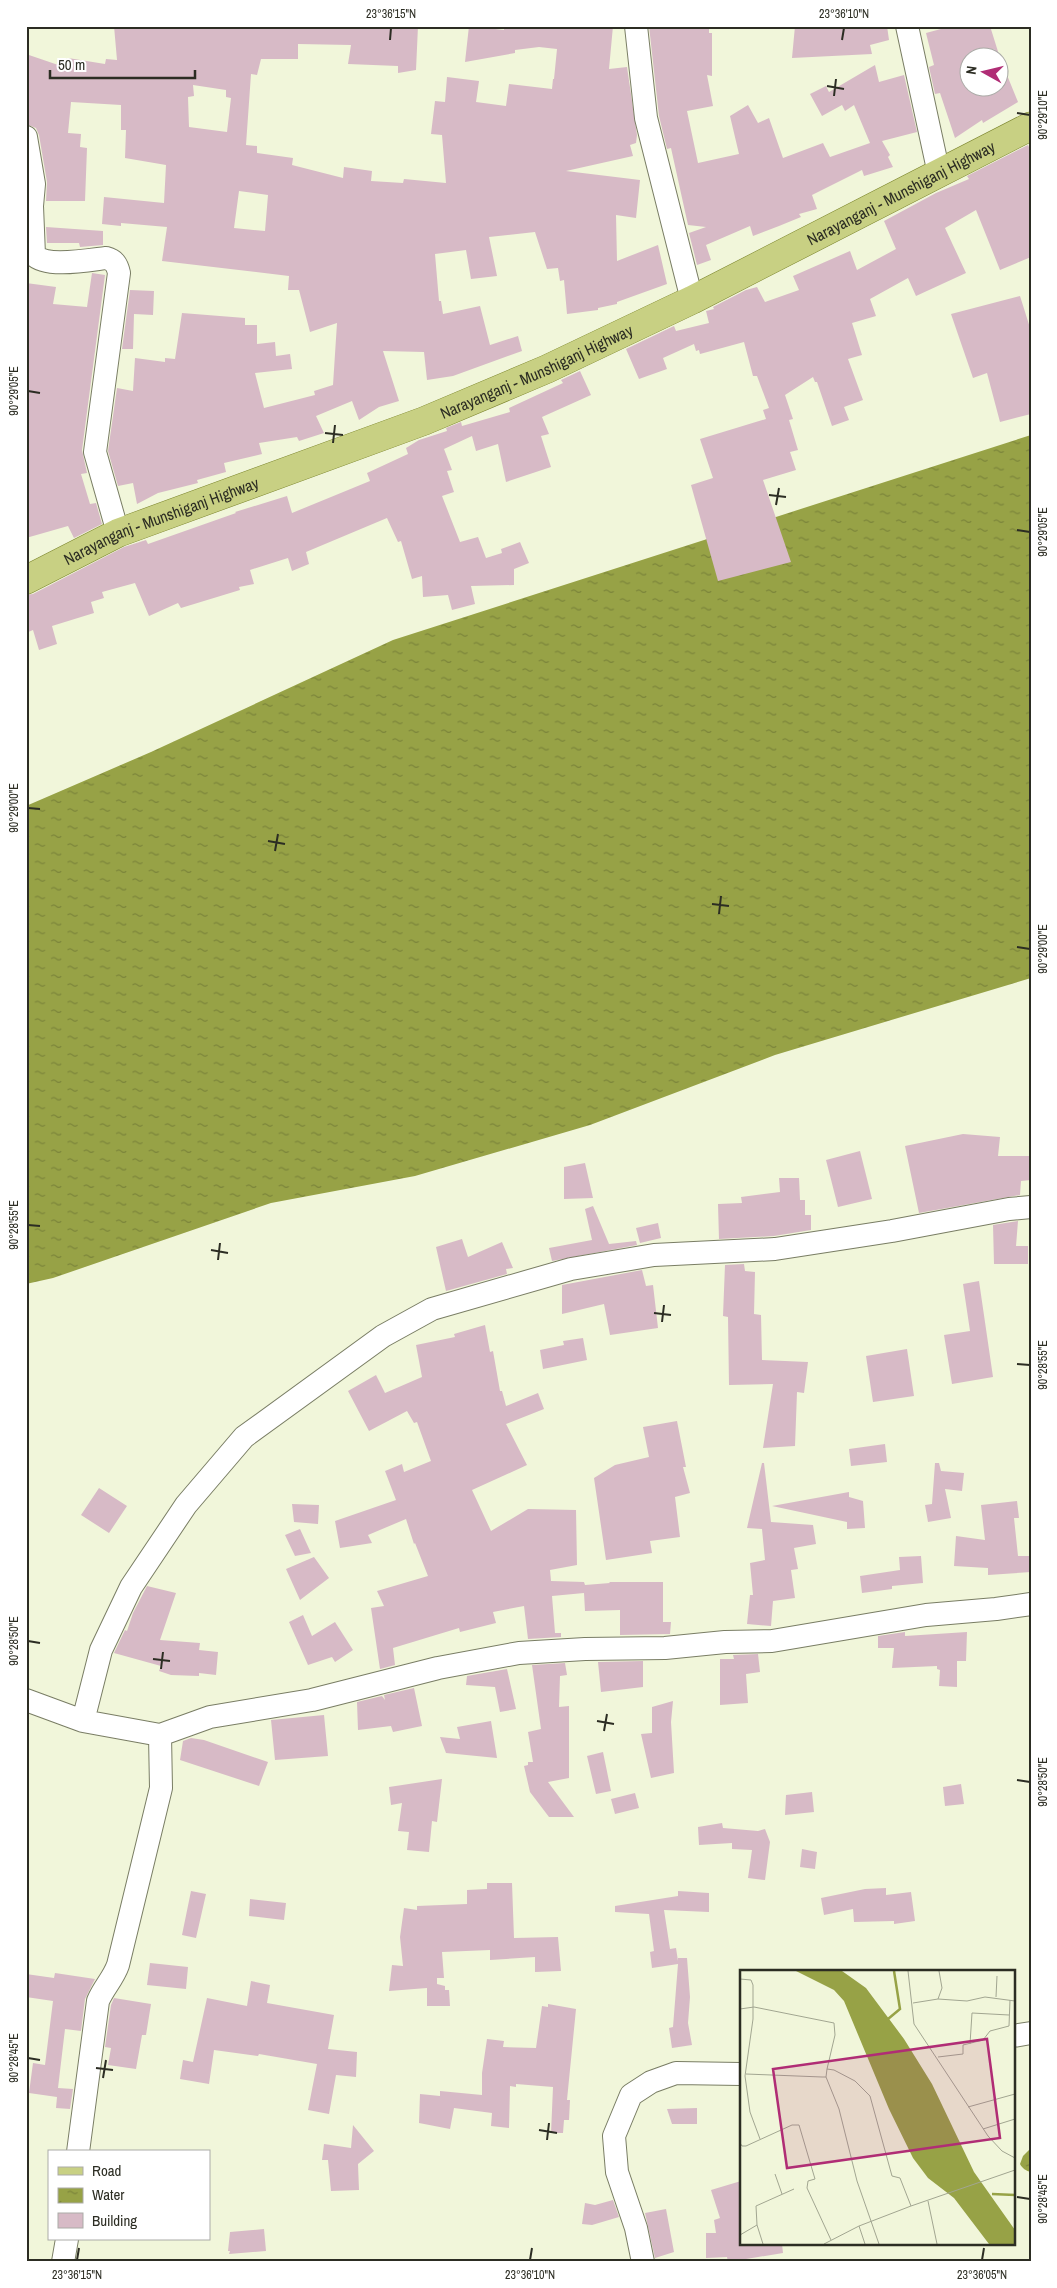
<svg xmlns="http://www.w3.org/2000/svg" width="1057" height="2288" font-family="'Archivo Narrow',sans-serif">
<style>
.water{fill:url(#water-ripples)}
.building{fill:#d7bac6;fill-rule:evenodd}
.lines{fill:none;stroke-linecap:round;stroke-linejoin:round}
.minor-casing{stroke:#797d64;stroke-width:24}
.major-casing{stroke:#7a832b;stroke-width:29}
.minor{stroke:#fff;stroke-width:22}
.major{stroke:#c8d083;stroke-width:28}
.ticks{fill:none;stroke:#2c2d23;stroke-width:2}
.labels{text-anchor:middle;stroke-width:5;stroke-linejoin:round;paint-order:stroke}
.street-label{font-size:16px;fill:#2c2d23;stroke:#fff}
.inset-river{fill:none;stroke:#97a246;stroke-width:2.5}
.inset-road{fill:none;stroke:#a2a691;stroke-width:1}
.view{fill:#b02d75;fill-opacity:0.15;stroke:#b02d75;stroke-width:2.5}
.inset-edge{fill:none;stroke:#2c2d23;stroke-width:2.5}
.neatline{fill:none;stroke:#2c2d23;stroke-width:2}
.ticks-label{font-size:12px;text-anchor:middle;fill:#2c2d23}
</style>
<defs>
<pattern id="water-ripples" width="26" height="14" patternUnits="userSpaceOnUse" patternTransform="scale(1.25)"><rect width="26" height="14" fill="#97a246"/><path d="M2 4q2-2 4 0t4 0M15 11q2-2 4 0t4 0" fill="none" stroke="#7b843a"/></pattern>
</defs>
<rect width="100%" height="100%" fill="#f1f6da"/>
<path class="water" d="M1031,435V978L775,1055L590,1125L415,1176L271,1203L53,1278L26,1284V806L151,752L393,640Z
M1031,2148V2172C1026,2171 1022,2168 1020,2164L1023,2156Z"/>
<path class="building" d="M114,26H238V29L418,26L416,70L398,73V66L348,64L351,45L298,44V59H261L257,75L251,74L246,145L257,146V153L293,158L292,165L343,178L344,167L372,171L371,181L403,183L404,179L446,183L442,135L431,134L435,101L445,102L447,77L479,81L476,102L506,106L509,84L552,89L553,79H554L557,49L539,47L515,50V53L465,62L469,26L504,30V26H613L609,69L627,67L637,135L636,143L630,145L633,156L566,171L640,180L636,218L616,215L617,261L658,245L667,284L617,302V304L598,308V310L567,314L564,280L560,281L558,268L547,269L535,232L489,237L497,276L471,279L466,250L435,254L439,301H441L443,314L480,306L490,345L518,336L522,351L453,376L427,380L424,352L383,351L399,401L379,407L359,420L352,401L316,416L324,433L299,441L297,437L259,443L262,454L224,463L226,472L197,480L198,483L158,493L137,504L133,483L118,486L108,451L117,388L133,391L135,358L165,362V358L175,359L182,313L245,318V325H257V344L275,342L276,356L290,354L292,369L255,373L264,408L315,395L314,391L333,385L337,323L310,332L299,290H288L289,276L162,261L167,227L121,223V226L102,224L104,197L164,203L166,165L125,158L126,130H121V105L71,102L68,133L81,134L80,147L87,148L85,201H46L47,182L39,135L36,128L26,124V54L67,68L68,58L105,64L106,59L117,60ZM193,85L226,90V97L231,98L227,132L189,127L188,97L194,96ZM239,191L268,195L265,231L234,228Z
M649,26H709V33H712V76L707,75L713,106L687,111L698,163L739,154L730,116L748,105L758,123L769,118L783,158L823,143L830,157L870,143L854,105L845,111L842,105L822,116L810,94L826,86L829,92L875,65L879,82L904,75L917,132L882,141L890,155L888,157L893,167L864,176L862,170L812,195L817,209L799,214L801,217L779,226L753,236L750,226L706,245L711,260L697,265L689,233L706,227L688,225L671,148L667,149L659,116Z
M795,26H887L889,40L870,45L872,54L792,58Z
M952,26H990L1000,58H970V88H1000V58L1018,102L983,123L982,120L955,138L940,93L935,94L929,67L934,65L926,33Z
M1028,145L1031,151V257L1000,270L976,210L945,228L966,273L916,296L908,278L870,299L876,316L852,323L862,355L848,359L863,400L844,407L849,420L832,426L817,382H815L813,377L785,395L793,419L789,420L798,450L790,452L796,470L763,480L791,562L718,581L691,485L713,478L700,439L766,419L763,410L769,408L757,376H753L744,342L700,354L699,350L696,351L694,344L663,358L667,369L639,379L626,349L674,326L676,331L709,323L706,311L714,309L713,307L746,290L757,287L765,302L799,290L793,276L850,251L857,270L896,249L884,221L936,193L969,179L967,176Z
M46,227L103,231V245L80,247L79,243H47Z
M92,273L105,275L82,450L87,473L81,474L90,504L96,503L102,524L74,538L68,526L26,538V332L28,304H26V283L56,287L53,304L87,307Z
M130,290L154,291L153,315L134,314L133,349H122Z
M1020,296L1031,331V414L1000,422L987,373L973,378L951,314Z
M580,371L591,395L542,417L549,434L541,436L551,467L506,482L498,444L476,451L472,436L444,449L452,470L447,471L454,492L442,496L460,542L478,537L486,558L502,553L501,549L520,542L529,563L514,569V585L471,586L475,604L452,610L448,595L423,597L422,576L412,579L401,541L398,542L387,518L306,552L309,564L292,571L288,558L250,570L254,584L239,587L240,590L181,608L178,603L149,616L135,583L102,592L104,598L91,602L94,613L52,626L57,644L39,650L33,630L26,633V595L33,594L124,547L146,540L148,544L236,513L235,512L287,496L292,513L370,481L367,473L408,454L406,448L419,440L447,431L446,428L461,422L462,426L510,412L509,408L563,383L561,380Z
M963,1134L1000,1137L998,1156H1031V1180L1021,1181L1020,1195L919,1213L905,1146Z
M860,1151L872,1199L838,1207L826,1160Z
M585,1163L593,1198L564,1199V1167Z
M779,1178H799L800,1200H805V1215H811V1230L774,1236L719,1239L718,1204L742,1203L741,1197L780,1192Z
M593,1206L609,1244L636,1241L637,1245L552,1261L549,1248L592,1240L585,1209Z
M1018,1221L1016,1246H1028V1264H994L993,1225Z
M658,1223L661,1238L640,1243L636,1228Z
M462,1239L468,1257L502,1242L513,1268L506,1269L507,1274L446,1291L436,1247Z
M744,1264L745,1271L755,1272L754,1314L761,1315L762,1360L808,1362L804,1393L797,1392L795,1446L763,1448L773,1384L729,1385L728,1317L723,1316L725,1265Z
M642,1270L646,1286L653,1285L658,1328L610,1335L604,1304L562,1314V1285Z
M979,1281L993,1377L952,1384L944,1335L970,1331L963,1284Z
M485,1325L490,1352L493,1351L500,1391H502L506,1406L538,1393L544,1409L506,1424L527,1465L472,1490L491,1531L528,1509L576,1510L577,1565L550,1570L551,1581L584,1582L585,1585L610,1583L609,1582H663V1622H671L670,1634L620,1635V1610L585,1611L584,1593L552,1596L555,1633H561V1637L528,1639L524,1606L493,1612L496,1623L460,1632L459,1628L393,1648L395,1665L380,1669L371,1608L384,1606L377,1591L428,1576L415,1543L414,1544L406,1519L368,1535L372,1543L340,1548L335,1521L396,1500L385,1471L402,1464L404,1472L431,1461L417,1422L414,1423L407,1411L369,1431L348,1391L376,1375L385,1393L422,1377L416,1345L455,1337L454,1334Z
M583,1338L587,1360L543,1369L540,1350L564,1345L563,1341Z
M907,1349L914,1396L873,1402L866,1356Z
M677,1421L686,1467H683L690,1493L675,1497L680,1537L650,1541L652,1553L606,1560L594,1478L615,1465L649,1457L643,1427Z
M885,1444L887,1462L851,1466L849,1449Z
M762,1463H764L771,1522L813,1525L816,1544L794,1548L798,1569L791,1570L795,1598L773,1601L771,1626L747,1624L750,1595H753L750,1563L765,1560L762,1529L747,1528Z
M935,1463H939L941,1471L964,1473L962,1491L945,1489L951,1518L928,1522L925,1505L932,1504Z
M99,1488L127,1506L109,1533L81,1515Z
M849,1492V1497L863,1501L865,1528L847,1529V1522L772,1506Z
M1017,1501L1019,1518H1014L1018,1556H1030L1031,1572L988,1575V1568L954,1566L956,1536L985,1540L981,1505Z
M292,1504L319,1505L318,1524L294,1522Z
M300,1529L311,1553L295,1556L285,1535Z
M921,1556L923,1583L892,1586V1589L862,1593L860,1576L900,1570L899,1557Z
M314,1557L329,1578L300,1600L286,1569Z
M147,1586L176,1593L160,1640L200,1643L199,1650L218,1652L216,1675L199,1673V1676L171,1675L159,1671L161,1666L114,1653L125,1630L127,1631L133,1613Z
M303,1615L312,1636L335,1622L353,1650L335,1662L332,1657L308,1665L289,1622Z
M905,1632V1636L967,1632L966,1661H957V1687L939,1686L940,1670L937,1669V1666L892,1668L894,1648H878V1636Z
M758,1654L760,1672L746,1674L748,1703L720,1705V1659H734L733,1655Z
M643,1661V1687L601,1692L598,1662Z
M565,1663L567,1675L560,1676L559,1707L569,1706V1778L548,1782L574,1817H549L530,1792L524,1766L528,1765V1762H533L528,1732L541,1729L532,1665Z
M507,1669L516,1709L500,1712L495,1687L466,1685L467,1676Z
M414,1688L422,1726L393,1732L391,1726L358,1730L357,1702L382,1696L385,1700L384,1695Z
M673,1701L671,1722L674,1773L651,1778L641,1734L652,1733V1707Z
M324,1715L328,1756L275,1760L271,1720Z
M491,1721L497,1758L446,1753L440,1737L460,1739L457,1727Z
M191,1738L204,1740L268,1762L259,1786L180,1760L183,1741Z
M603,1752L611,1791L596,1794L587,1756Z
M442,1779L437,1822L432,1821L429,1852L407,1850L409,1832L398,1831L402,1803L391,1805L389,1787Z
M961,1784L964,1804L945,1806L943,1787Z
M812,1792L814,1812L785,1815L786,1795Z
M635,1793L639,1808L615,1814L611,1799Z
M722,1823L723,1828L758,1831L765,1829L770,1842L765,1880L748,1878L752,1850L732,1849V1843L699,1845L698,1827Z
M802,1849L817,1852L815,1869L800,1867Z
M487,1883H512L514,1938L558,1937L561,1971L535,1972V1957L490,1960V1950L442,1952L444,1978H437V1984L445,1986V1990H449L450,2006H427V1988L389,1991L392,1965L403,1966L400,1937L404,1908L417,1910V1906L467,1904V1890L487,1889Z
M886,1888V1895L911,1892L915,1921L894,1924V1921L854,1922L853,1909L824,1915L821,1898L865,1889Z
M191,1891L206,1894L196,1938L182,1935Z
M678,1891L709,1893V1912L664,1910L670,1949L676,1948L678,1961V1958H687L690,1997L688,2023L692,2045L672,2048L669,2028L673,2027L678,1964L652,1968L650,1952L654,1951L649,1914L615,1912V1906L678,1896Z
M250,1899L286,1903L284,1920L249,1916Z
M150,1963L188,1967L186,1989L147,1985Z
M55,1973L95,1979L85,1999L81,2031L65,2029L58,2088L73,2089L70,2109L56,2108L57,2097L29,2093L33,2063L45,2065L53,2001L26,1997V1974L54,1978Z
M251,1981L270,1985L267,2003L334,2015L328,2049L357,2052L356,2077L336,2075L329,2114L308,2110L317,2064L259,2054L258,2056L214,2050L209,2084L180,2079L183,2060L193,2062L207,1998L247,2006Z
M114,1998L151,2004L146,2035H142L136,2069L108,2065L111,2048L105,2047L111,2005Z
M548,2004L576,2009L567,2100H570L569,2120H564L563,2133H551L553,2087L516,2084V2087L510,2086L509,2128L491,2126L492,2113L454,2108L450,2129L419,2123L420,2094L440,2096V2091L482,2095V2073L487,2039L504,2041L503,2047L536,2048L542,2006L548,2007Z
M697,2108V2124H672L667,2109Z
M353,2125L374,2151L358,2164L359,2190L331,2191L328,2160H322L324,2144L351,2148Z
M741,2181V2244H782L783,2253L746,2259V2262H728L727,2257L706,2258V2233H716L714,2220L720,2218L711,2190Z
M613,2200L619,2217L592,2225L582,2224L585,2203L595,2205Z
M666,2209L674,2252L655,2258L645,2213Z
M264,2229L266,2251L229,2254L230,2251H228L230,2232Z"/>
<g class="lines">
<g class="minor-casing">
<path id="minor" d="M636,26L646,118L692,300
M907,26L939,174
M26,137L34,184L32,206L34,255C46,268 89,260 106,258C114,260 117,264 119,273L95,452L118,533
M26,1700L83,1721
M160,1735L210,1717L312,1700L438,1668L519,1653L585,1649L665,1648L725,1642L772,1641L926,1615L996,1609L1031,1604
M1013,2036L1031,2033
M78,2152L98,2001C104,1987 113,1979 118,1965L161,1788L160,1735L83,1721L101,1650L131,1587L186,1505L244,1437L383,1336L432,1309L571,1269L654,1255L775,1249L892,1231L1009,1209L1031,1207
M63,2262L67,2239
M643,2262L636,2228L617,2172L614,2136L631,2095L651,2082L676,2073L741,2074"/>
</g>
<g class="major-casing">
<g id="major">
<path id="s1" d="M26,580L118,533L424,421L547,369L692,300L1031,126"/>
</g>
</g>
<use href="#minor" class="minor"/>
<use href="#major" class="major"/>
</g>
<path class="ticks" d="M390,40L391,28M842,40L844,28M827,86L844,89M834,96L836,79M1017,113L1030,115M28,391L40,393M325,433L343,435M333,443L335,425M769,495L786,497M776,505L779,488M1017,530L1030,532M28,808L40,809M268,841L285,844M275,851L278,834M712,904L729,906M719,914L721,896M1017,947L1030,949M28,1225L40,1226M211,1250L228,1253M218,1260L220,1243M654,1313L671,1315M662,1322L664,1305M1017,1364L1030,1365M28,1641L40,1643M153,1659L170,1661M161,1669L163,1652M597,1721L614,1724M604,1731L607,1714M1017,1780L1030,1782M28,2058L40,2060M96,2068L113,2070M103,2078L106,2060M539,2130L557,2133M547,2140L549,2123M1017,2197L1030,2199M77,2260L79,2248M530,2260L532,2248M982,2260L984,2248"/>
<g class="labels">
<g class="street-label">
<text dy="6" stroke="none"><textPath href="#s1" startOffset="958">Narayanganj - Munshiganj Highway</textPath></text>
<text dy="6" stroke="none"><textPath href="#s1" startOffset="552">Narayanganj - Munshiganj Highway</textPath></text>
<text dy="6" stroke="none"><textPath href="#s1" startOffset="148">Narayanganj - Munshiganj Highway</textPath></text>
</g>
</g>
<g transform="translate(740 1970)">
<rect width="275" height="275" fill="#f1f6da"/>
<path d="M56,1H102L126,18L164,69L192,114L234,202L275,260V274H249L214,228L188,208L173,188L149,139L104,31L94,20Z" fill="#97a246"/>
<path class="inset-river" d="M148,49L160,39L154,1M252,224L275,225"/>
<path class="inset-road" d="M168,1L174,54L248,166L262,181L275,188M0,9L11,10L13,15V49L5,106L10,142L20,169M256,27L257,6M198,29L202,18L199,1M173,33L198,29L227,31L245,27L275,31M0,39L14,37L94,53L95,65L87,99M230,74L232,43L269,45M198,87L223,84V75L243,70L250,61L269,56L270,30M6,104L82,107H86L87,99L94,100L115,111L130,126L152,206L160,208L171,236L119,256M86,107L99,139L117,211L139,274M228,137L275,124M243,159L275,149M0,173L2,176H6L52,155H59L75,209L68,211L67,218L91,270M35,204L42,224M188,231L197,274M171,236L275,200M17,255L16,236L54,219M0,265L17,255L23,274M84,274L119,256L125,274"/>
<path class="view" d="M247,69L260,168L47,198L33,99Z"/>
<rect width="275" height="275" class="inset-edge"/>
</g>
<rect width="1057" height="2288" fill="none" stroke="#ffffff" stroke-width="55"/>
<rect x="48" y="2150" width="162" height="90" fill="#ffffff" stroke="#ababa7"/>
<rect x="58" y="2167" width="25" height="8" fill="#c8d083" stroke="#ababa7"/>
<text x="92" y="2176" font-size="15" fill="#2c2d23">Road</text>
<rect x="58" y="2188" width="25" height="15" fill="url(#water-ripples)" stroke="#ababa7"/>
<text x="92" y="2200" font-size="15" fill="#2c2d23">Water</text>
<rect x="58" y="2213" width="25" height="15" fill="#d7bac6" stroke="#ababa7"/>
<text x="92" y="2226" font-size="15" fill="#2c2d23">Building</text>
<g transform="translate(984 72) rotate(278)"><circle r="24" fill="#ffffff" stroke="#ababa7"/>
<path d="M0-4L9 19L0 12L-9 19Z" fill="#b02d75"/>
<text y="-8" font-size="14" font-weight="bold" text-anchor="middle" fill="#2c2d23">N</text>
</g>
<path d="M50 70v8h145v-8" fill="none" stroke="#2c2d23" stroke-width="2.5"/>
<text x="58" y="70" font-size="15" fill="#2c2d23" stroke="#ffffff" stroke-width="4" paint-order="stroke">50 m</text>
<rect x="28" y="28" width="1002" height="2232" class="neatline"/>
<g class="ticks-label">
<text x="391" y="18">23°36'15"N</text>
<text x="844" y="18">23°36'10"N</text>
<text transform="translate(1043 115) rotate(-90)" y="4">90°29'10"E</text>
<text transform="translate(14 391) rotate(-90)" y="4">90°29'05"E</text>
<text transform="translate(1043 532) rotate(-90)" y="4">90°29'05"E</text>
<text transform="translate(14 808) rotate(-90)" y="4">90°29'00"E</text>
<text transform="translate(1043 949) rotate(-90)" y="4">90°29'00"E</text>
<text transform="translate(14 1225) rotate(-90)" y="4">90°28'55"E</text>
<text transform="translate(1043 1365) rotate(-90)" y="4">90°28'55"E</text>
<text transform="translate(14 1641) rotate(-90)" y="4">90°28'50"E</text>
<text transform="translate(1043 1782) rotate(-90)" y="4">90°28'50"E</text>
<text transform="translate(14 2058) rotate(-90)" y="4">90°28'45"E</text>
<text transform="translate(1043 2199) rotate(-90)" y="4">90°28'45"E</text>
<text x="77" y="2279">23°36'15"N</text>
<text x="530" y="2279">23°36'10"N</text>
<text x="982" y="2279">23°36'05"N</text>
</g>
</svg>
